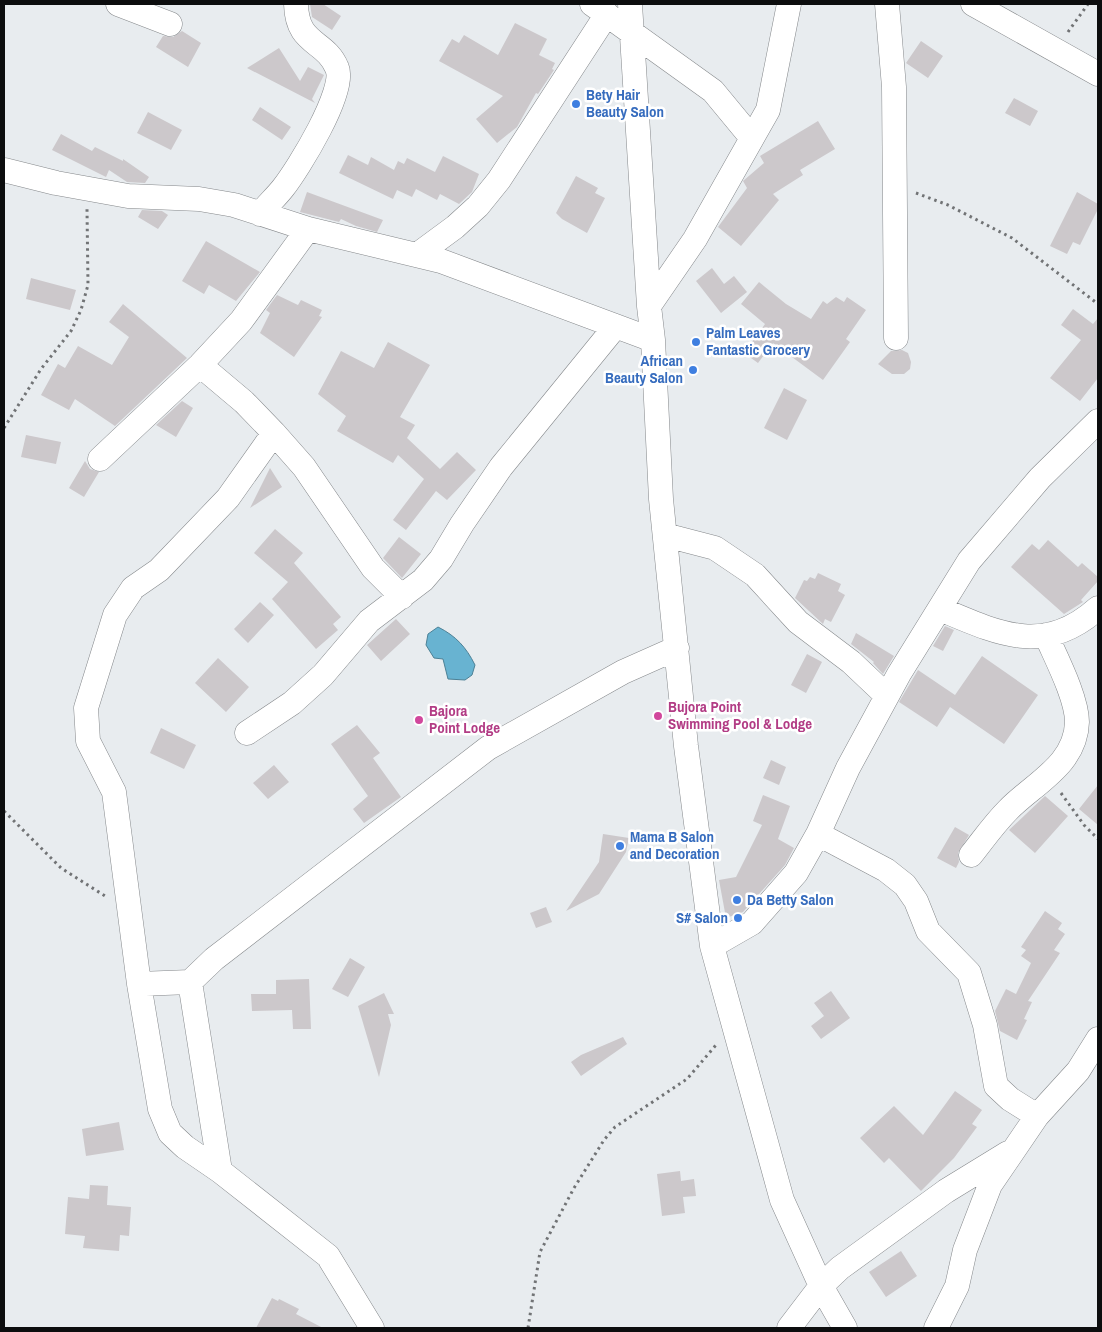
<svg xmlns="http://www.w3.org/2000/svg" width="1102" height="1332" font-family="'Archivo Narrow',sans-serif">
<style>
.water{fill:#68b3d1;stroke:#4c8196}
.building{fill:#ccc8cb}
.lines{fill:none;stroke-linecap:round;stroke-linejoin:round}
.street-casing{stroke:#85888b;stroke-width:25}
.path{stroke:#717375;stroke-width:3;stroke-dasharray:2.5 4;stroke-linecap:butt}
.street{stroke:#fff;stroke-width:24}
.shop-dot{fill:#3f7fe0;stroke:#fff;stroke-width:2}
.hotel-dot{fill:#d1479c;stroke:#fff;stroke-width:2}
.labels{text-anchor:middle;stroke-width:5;stroke-linejoin:round;paint-order:stroke}
.shop-label{font-size:15px;font-weight:bold;fill:#366cbe;stroke:#fff;text-anchor:start}
.hotel-label{font-size:15px;font-weight:bold;fill:#b23c85;stroke:#fff;text-anchor:start}
</style>
<rect width="100%" height="100%" fill="#e8ecef"/>
<path class="water" d="M438,627C456,636 466,647 475,665L472,675L465,680L448,679L443,659L434,658L426,645L428,634Z"/>
<path class="building" d="M310,4H323L341,16L332,30L312,17Z
M515,23L547,39L539,55L555,63L552,69L554,70L538,94L536,93L517,127L497,143L476,119L503,96L439,61L452,39L459,43L464,35L498,55Z
M182,31L201,43L188,67L156,47L163,36L173,37Z
M921,41L943,56L928,78L906,63Z
M279,48L300,81L308,67L324,75L312,99L315,103L247,68Z
M1014,98L1038,111L1030,126L1005,113Z
M260,107L291,127L282,140L252,120Z
M148,112L182,130L171,150L137,133Z
M818,121L835,149L800,170L803,175L773,194L779,200L741,246L718,227L747,188L743,181L764,163L760,156Z
M61,134L92,151L95,147L123,161V159L149,177L145,183L127,182L109,170L106,177L52,150Z
M348,155L368,165L371,157L394,170L398,161L404,164L407,158L435,172L443,156L479,174L472,192L459,204L440,194L437,200L416,189L412,197L397,190L393,199L339,173Z
M576,176L598,188L595,193L605,198L587,233L562,219L556,213Z
M307,192L383,220L377,232L356,226L341,219L339,222L300,212Z
M1077,192L1098,204V209L1080,245L1073,242L1067,254L1050,246Z
M142,210L162,211L168,215L158,229L138,217Z
M206,241L260,272L236,301L209,285L204,294L182,281Z
M712,268L724,284L734,276L747,292L721,313L696,281Z
M31,278L76,290L70,310L26,299Z
M759,282L786,304L811,319L823,301L827,304L836,297L844,302L847,297L866,310L846,339L850,342L823,380L773,343L758,363L744,353L765,324L741,304Z
M277,295L298,305L301,300L322,310L319,316L322,317L294,357L260,333L270,313L266,310Z
M123,304L187,358L115,426L75,399L69,410L41,395L58,364L65,368L78,346L112,365L129,337L109,322Z
M1073,309L1093,324L1098,318V378L1080,401L1050,378L1081,340L1061,325Z
M388,342L430,365L400,417L415,425L407,438L440,469L457,452L476,470L447,500L436,491L406,530L393,520L424,479L398,455L393,463L337,431L346,416L318,394L341,351L374,368Z
M902,350L908,353L911,362L910,369L904,374H892L878,364L891,351Z
M784,388L807,400L787,440L764,428Z
M182,401L193,408L176,437L156,425Z
M26,435L61,442L56,464L21,457Z
M85,461L90,469L99,472L84,497L69,488Z
M270,468L282,487L250,508Z
M275,529L303,553L294,563L341,617L333,624L338,630L316,649L272,599L288,582L254,553Z
M399,537L421,554L402,578L383,558Z
M1048,540L1078,567L1082,563L1098,577V581L1081,600L1083,602L1064,614L1011,567L1032,544L1039,550Z
M818,573L841,584L838,591L845,595L831,622L825,619L823,624L795,598L804,580L807,581L810,577L815,579Z
M260,602L274,615L248,643L234,629Z
M396,619L410,634L381,661L367,645Z
M945,626L954,630L943,651L933,646Z
M856,633L894,656L883,674L873,663L874,662L851,644Z
M807,654L822,662L806,693L791,685Z
M982,656L1038,695L1004,744L950,707L937,727L899,702L918,670L955,695Z
M218,658L249,687L226,712L195,683Z
M357,725L380,753L373,758L401,797L364,823L353,809L368,796L331,744Z
M161,728L196,745L184,769L150,753Z
M771,760L786,767L779,785L763,778Z
M274,765L289,782L268,799L253,783Z
M1098,785V825L1079,809Z
M763,795L790,806L778,839L794,848L785,865L743,912L726,918L719,880L736,877L762,825L753,821Z
M1045,796L1068,816L1035,853L1009,830Z
M955,827L969,835L958,853L959,862L956,868L937,858Z
M603,834L629,838L626,852L599,894L566,911L599,862Z
M546,907L552,922L536,928L530,913Z
M1045,911L1062,923L1058,929L1065,934L1054,950L1060,953L1028,1001L1032,1002L1024,1019L1027,1020L1017,1040L1000,1031L995,1011L1006,989L1016,994L1031,963L1021,956L1026,950L1021,947Z
M350,958L365,967L348,997L332,989Z
M309,979L311,1029H293L292,1010L252,1011L251,994H276V980Z
M831,991L850,1018L821,1039L811,1026L824,1016L814,1003Z
M384,993L394,1014H388L391,1025L379,1077L358,1006Z
M623,1037L627,1044L581,1076L571,1062L581,1055Z
M955,1091L982,1110L972,1124L977,1127L954,1158L921,1191L889,1158L884,1163L860,1138L894,1106L923,1135Z
M119,1122L124,1150L86,1156L82,1129Z
M680,1171L681,1181L694,1179L696,1196L683,1197L685,1213L662,1216L657,1174Z
M90,1185L108,1186L107,1205L131,1207L129,1236L120,1235L119,1251L83,1248L85,1236L65,1234L68,1197L89,1199Z
M901,1251L917,1276L886,1297L869,1272Z
M272,1298L278,1301L279,1299L299,1309L296,1314L323,1328H256Z"/>
<g class="lines">
<g class="street-casing">
<path id="street" d="M118,4L170,24
M592,4L713,91L751,137
M630,4L649,306L653,340L661,499L686,746L712,946L782,1200L821,1286L845,1328
M887,4L894,87L896,338
M973,4L1098,74
M4,170L56,183L128,196L199,199L234,205L308,229L441,261L653,340
M260,214C267,205 276,197 283,188C298,169 347,90 337,68C325,39 297,46 296,4
M417,255L455,227L478,206L499,180L607,14
M649,306L695,239L768,110L789,4
M200,365L244,402L274,433L304,467L373,568L402,597
M274,433L228,498L159,570L133,588L115,615L86,708L88,741L114,792L139,984L160,1109L170,1133L185,1147L220,1171L328,1256L372,1328
M100,459L200,365L241,321L308,229
M665,535L715,548L755,575L798,622L851,662L887,696
M940,609C999,634 1044,656 1098,608
M247,733L292,703L323,675L369,621L423,580L441,559L462,524L501,467L615,327
M818,834L886,870L905,885L916,901L928,931L969,973L985,1025L996,1086L1010,1099L1037,1116
M971,855C983,840 994,824 1008,810C1033,784 1076,765 1077,722C1077,698 1056,658 1046,635
M712,946L752,923L796,873L818,834L848,768L899,674L969,561L1040,478L1098,421
M139,984L190,982
M220,1171L190,982L214,959L488,748L623,672L677,648
M789,1328L821,1286L840,1268L946,1191L1008,1153
M936,1328L957,1286L965,1250L990,1185L1037,1116L1078,1071L1098,1039"/>
</g>
<path class="path" d="M1068,32L1088,4
M916,193L948,205L1012,238L1098,304
M4,428L41,369L71,331L81,310L88,285L87,209
M1061,793L1084,825L1098,839
M4,811L61,868L105,896
M528,1328L540,1252L574,1188L604,1140L615,1127L687,1079L716,1045"/>
<use href="#street" class="street"/>
</g>
<g class="shop-dot">
<circle cx="576" cy="104" r="5"/>
<circle cx="696" cy="342" r="5"/>
<circle cx="693" cy="370" r="5"/>
<circle cx="620" cy="846" r="5"/>
<circle cx="737" cy="900" r="5"/>
<circle cx="738" cy="918" r="5"/>
</g>
<g class="hotel-dot">
<circle cx="658" cy="716" r="5"/>
<circle cx="419" cy="720" r="5"/>
</g>
<g class="labels">
<g class="shop-label">
<text x="586" y="100">Bety Hair<tspan x="586" dy="17">Beauty Salon</tspan></text>
<text x="706" y="338">Palm Leaves<tspan x="706" dy="17">Fantastic Grocery</tspan></text>
<text x="683" y="366" text-anchor="end">African<tspan x="683" dy="17">Beauty Salon</tspan></text>
<text x="630" y="842">Mama B Salon<tspan x="630" dy="17">and Decoration</tspan></text>
<text x="747" y="905">Da Betty Salon</text>
<text x="728" y="923" text-anchor="end">S# Salon</text>
</g>
<g class="hotel-label">
<text x="668" y="712">Bujora Point<tspan x="668" dy="17">Swimming Pool &amp; Lodge</tspan></text>
<text x="429" y="716">Bajora<tspan x="429" dy="17">Point Lodge</tspan></text>
</g>
</g>
<rect width="1102" height="1332" fill="none" stroke="#0c0d0e" stroke-width="10"/>
</svg>
